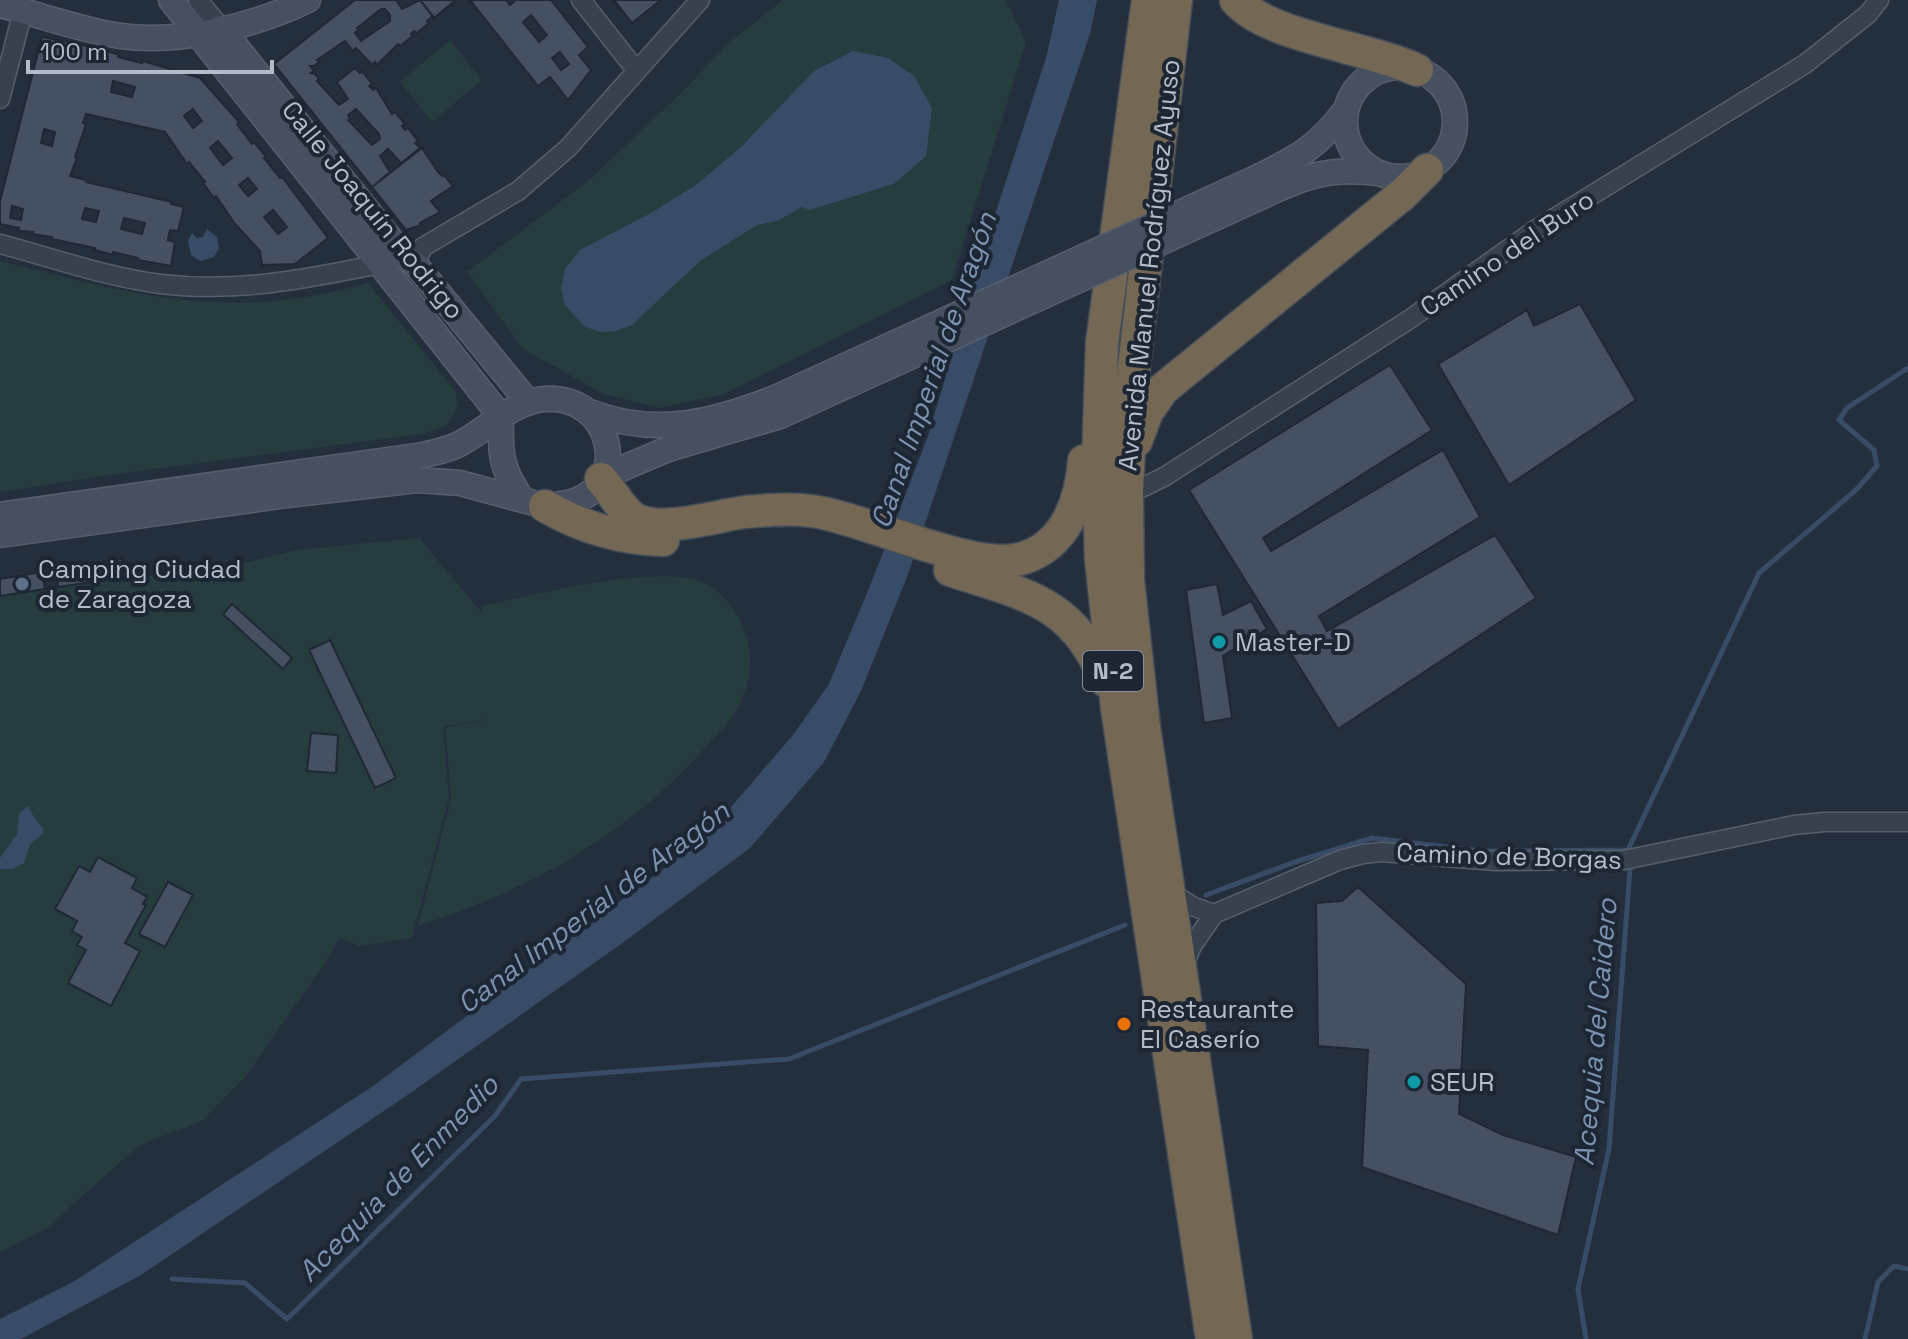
<svg xmlns="http://www.w3.org/2000/svg" width="1908" height="1339" font-family="'Space Grotesk',sans-serif">
<style>
.green{fill:#263c3f}
.water{fill:#394c67}
.lines{fill:none;stroke-linecap:round;stroke-linejoin:round}
.stream{stroke:#394c67;stroke-width:5}
.building{fill:#455162;stroke:#1f2835;stroke-width:2;fill-rule:evenodd}
.street-casing{stroke:#565f6c;stroke-width:21}
.secondary-casing{stroke:#565f6c;stroke-width:27}
.highway-casing{stroke:#434c59;stroke-width:35}
.street{stroke:#38414e;stroke-width:18}
.secondary{stroke:#465061;stroke-width:24}
.highway{stroke:#746855;stroke-width:32}
.secondary-bridge-casing{stroke:#565f6c;stroke-width:27;stroke-linecap:butt}
.secondary-bridge{stroke:#465061;stroke-width:24}
.service-dot{fill:#5c6f8a;stroke:#1d2633;stroke-width:3}
.culture-dot{fill:#0f9aa8;stroke:#1d2633;stroke-width:3}
.food-dot{fill:#e8710a;stroke:#1d2633;stroke-width:3}
.labels{text-anchor:middle;stroke-width:8;stroke-linejoin:round;paint-order:stroke}
.shield{fill:#1d2633;stroke:#878f9c;stroke-width:2}
.shield-label{font-size:24px;font-weight:bold;fill:#b4bcc9}
.street-label{font-size:26px;fill:#b4bcc9;stroke:#1d2633}
.poi-label{font-size:26px;fill:#b4bcc9;stroke:#1d2633;text-anchor:start}
.water-label{font-size:28px;font-style:italic;fill:#7c92b1;stroke:#1d2633}
</style>
<rect width="100%" height="100%" fill="#242f3e"/>
<path class="green" d="M783,0H1006L1026,42L952,280L724,394L660,408L604,394L523,349L467,272L588,181L678,96L731,41Z
M450,40L482,80L432,122L400,82Z
M0,261C136,295 228,323 368,283L456,392L457,409L446,426L422,434L123,473L0,492Z
M419,538L483,614L481,606C535,595 646,566 697,580C720,587 741,614 747,637C754,663 749,689 735,713C729,723 719,732 712,740C673,786 624,826 573,857C525,887 471,908 418,926L451,798L445,728L487,719L443,727L449,798L412,938L359,946L340,938L327,960L245,1077L202,1121L138,1146L47,1228L0,1252V596L136,576L195,575L296,550Z"/>
<path class="water" d="M1059,0H1097L1090,34L907,577L861,691L824,762L750,848L621,944L406,1096L141,1275L21,1339H0V1319L73,1282L373,1086L670,864L714,827L793,735L829,684L872,581L928,436L979,264L1046,58Z
M853,51L888,58L914,76L932,108L926,156L894,184L809,210L802,207L777,221L757,225L700,261L632,325L616,331L601,332L585,327L565,305L561,289L565,269L580,250L649,214L696,185L741,147L814,71Z
M207,229L217,237L219,248L214,257L200,261L191,255L188,241L192,233L197,238L203,237Z
M28,806L35,819L43,828V834L30,844L24,863L13,869H0V858L17,834L19,813Z"/>
<g class="lines">
<path class="stream" d="M1206,895L1295,862L1372,838L1480,851L1628,850L1759,573L1856,490L1877,466L1874,450L1839,420L1847,408L1908,368
M172,1279L245,1283L287,1319L495,1116L521,1079L789,1059L1125,925
M1586,1339L1578,1289L1609,1149L1630,869
M1865,1339L1878,1282L1894,1266L1908,1269"/>
</g>
<path class="building" d="M355,0H396L402,9L420,0L433,16L427,21L429,23L417,33L414,31L411,34L413,36L400,46L398,44L377,65L375,62L372,65L356,48L353,51L345,41L317,60L319,62L314,66H310L314,71L311,73L315,74L319,79L317,81L339,105L348,99L337,82L355,68L360,73L362,71L372,84L369,86L373,90L376,88L392,114L395,112L405,124L402,126L405,130L408,128L418,141L415,143L420,148L401,163L388,149L380,156L390,172L372,187L274,64ZM381,9H385L390,15V21L361,41L355,33L358,30L357,28ZM356,109L379,134L380,139L372,145L348,120L350,119L348,115Z
M420,0H456L434,18Z
M470,0H506L510,5L516,0H551L588,47L579,55L591,70L568,100L550,77L538,86ZM531,15L547,35L539,42L523,22ZM560,52L569,64L561,70L552,58Z
M614,0H661L632,23Z
M42,37L75,43V46L80,47L81,45L88,46L87,49L100,52V50L118,54V57L142,63L143,61L200,78L239,122L237,124L252,144L254,142L266,157L264,158L280,178L282,177L328,238L295,264L262,265L260,251L235,224L216,196L214,198L203,183L205,182L189,162L187,164L165,132L86,114L83,123L86,124L75,157L77,158L70,176L86,180V182L172,202L171,204L184,207L178,231L170,230L168,240L175,242L171,266L138,260V258L113,252V255L95,250V248L52,239V237L32,234L33,232L18,231L19,228L0,224V201ZM113,81L135,87L132,97L111,92ZM193,109L202,121L193,128L184,116ZM44,129L55,132L52,146L41,143ZM218,141L232,158L223,165L210,148ZM248,178L257,189L248,196L239,185ZM12,206L23,209L21,220L10,218ZM85,208L99,211L96,222L82,219ZM273,210L287,227L278,234L264,217ZM124,218L145,223L142,234L121,229Z
M422,148L438,172L442,176L444,175L453,186L431,201L440,212L420,223L421,225L406,230L372,187Z
M1580,304L1636,400L1509,485L1438,364L1527,310L1534,326Z
M1390,365L1432,430L1263,538L1271,551L1443,450L1480,517L1319,616L1327,631L1495,535L1536,598L1338,729L1189,490Z
M122,559L125,577L58,587L56,569Z
M42,572L45,589L0,596V579Z
M1217,584L1223,615L1251,601L1267,629L1223,656L1232,718L1204,723L1186,590Z
M232,604L292,658L283,669L223,614Z
M330,640L396,778L375,788L309,650Z
M311,733L338,735L336,773L307,771Z
M98,857L137,878L132,888L147,897L143,904L146,905L125,943L140,951L111,1006L68,983L86,950L77,945L82,937L72,931L77,921L55,909L79,866L90,872Z
M168,882L193,895L165,947L139,934Z
M1358,887L1466,984L1459,1114L1503,1135L1576,1157L1558,1235L1362,1167L1368,1050L1318,1046L1316,903L1342,901Z"/>
<g class="lines">
<g class="street-casing">
<path id="street" d="M198,0L221,28
M581,0L636,70
M0,99L23,11
M0,244C53,258 106,277 161,284C236,293 307,279 380,264
M415,264L423,247L518,191L568,148L700,0
M1127,495L1164,477L1410,319L1535,230L1805,64L1868,14L1879,0
M1168,890L1192,906L1214,914
M1184,965L1192,946L1214,914L1340,860L1363,854L1381,852L1496,861L1624,860L1794,825L1824,822H1908"/>
</g>
<g class="secondary-casing">
<path id="secondary" d="M171,0L502,418
M0,5C38,14 83,31 121,36C180,44 255,26 308,0
M221,28L404,256L415,264L528,402
M1345 122a55 55 0 1 1 110 0a55 55 0 1 1-110 0Z
M1256,178C1299,157 1318,147 1347,108
M1263,196C1304,176 1331,167 1378,173
M590,412C656,437 711,423 775,398
M501,419C500,454 501,469 522,499
M602,477L668,449L780,416
M0,515L423,455C437,452 451,449 463,442C489,427 515,401 545,399C613,395 630,482 575,501C566,504 554,505 545,506L460,483L417,480L287,495L0,535"/>
</g>
<g class="highway-casing">
<path id="highway" d="M1148,0L1102,343L1098,462L1101,559L1117,708L1212,1339
M1176,0L1131,393L1127,495L1128,580L1144,727L1236,1339
M1236,0C1268,37 1368,47 1417,70
M1136,441L1147,412L1163,389L1403,194L1427,170
M601,479C611,490 620,508 632,517C657,535 715,516 745,512C767,510 790,508 812,511C869,519 974,574 1024,558C1066,544 1081,501 1084,461
M545,506C581,527 621,539 663,540
M950,570C1026,595 1073,601 1106,681"/>
</g>
<use href="#street" class="street"/>
<use href="#secondary" class="secondary"/>
<use href="#highway" class="highway"/>
<g class="secondary-bridge-casing">
<path id="secondary-bridge" d="M775,398L1256,178
M780,416L1263,196"/>
</g>
<use href="#secondary-bridge" class="secondary-bridge"/>
</g>
<circle class="service-dot" cx="22" cy="584" r="8"/>
<g class="culture-dot">
<circle cx="1219" cy="642" r="8"/>
<circle cx="1414" cy="1082" r="8"/>
</g>
<circle class="food-dot" cx="1124" cy="1024" r="8"/>
<g class="labels">
<rect class="shield" x="1083" y="651" width="60" height="40" rx="6"/>
<g class="shield-label">
<text x="1113" y="679">N-2</text>
</g>
<g class="street-label">
<text transform="translate(373 210) rotate(51)" y="9">Calle Joaquín Rodrigo</text>
<text transform="translate(1507 253) rotate(-34)" y="9">Camino del Buro</text>
<text transform="translate(1149 265) rotate(-84)" y="9">Avenida Manuel Rodríguez Ayuso</text>
<text transform="translate(1509 856) rotate(2)" y="9">Camino de Borgas</text>
</g>
<g class="poi-label">
<text x="38" y="578">Camping Ciudad<tspan x="38" dy="30">de Zaragoza</tspan></text>
<text x="1235" y="651">Master-D</text>
<text x="1140" y="1018">Restaurante<tspan x="1140" dy="30">El Caserío</tspan></text>
<text x="1430" y="1091">SEUR</text>
</g>
<g class="water-label">
<text transform="translate(933 370) rotate(-71)" y="10">Canal Imperial de Aragón</text>
<text transform="translate(593 907) rotate(-37)" y="10">Canal Imperial de Aragón</text>
<text transform="translate(1595 1032) rotate(-85)" y="10">Acequia del Caidero</text>
<text transform="translate(398 1178) rotate(-46)" y="10">Acequia de Enmedio</text>
</g>
</g>
<path d="M28 60v12h244v-12" fill="none" stroke="#b4bcc9" stroke-width="4"/>
<text x="40" y="60" font-size="24" fill="#b4bcc9" stroke="#1d2633" stroke-width="6" paint-order="stroke">100 m</text>
</svg>
